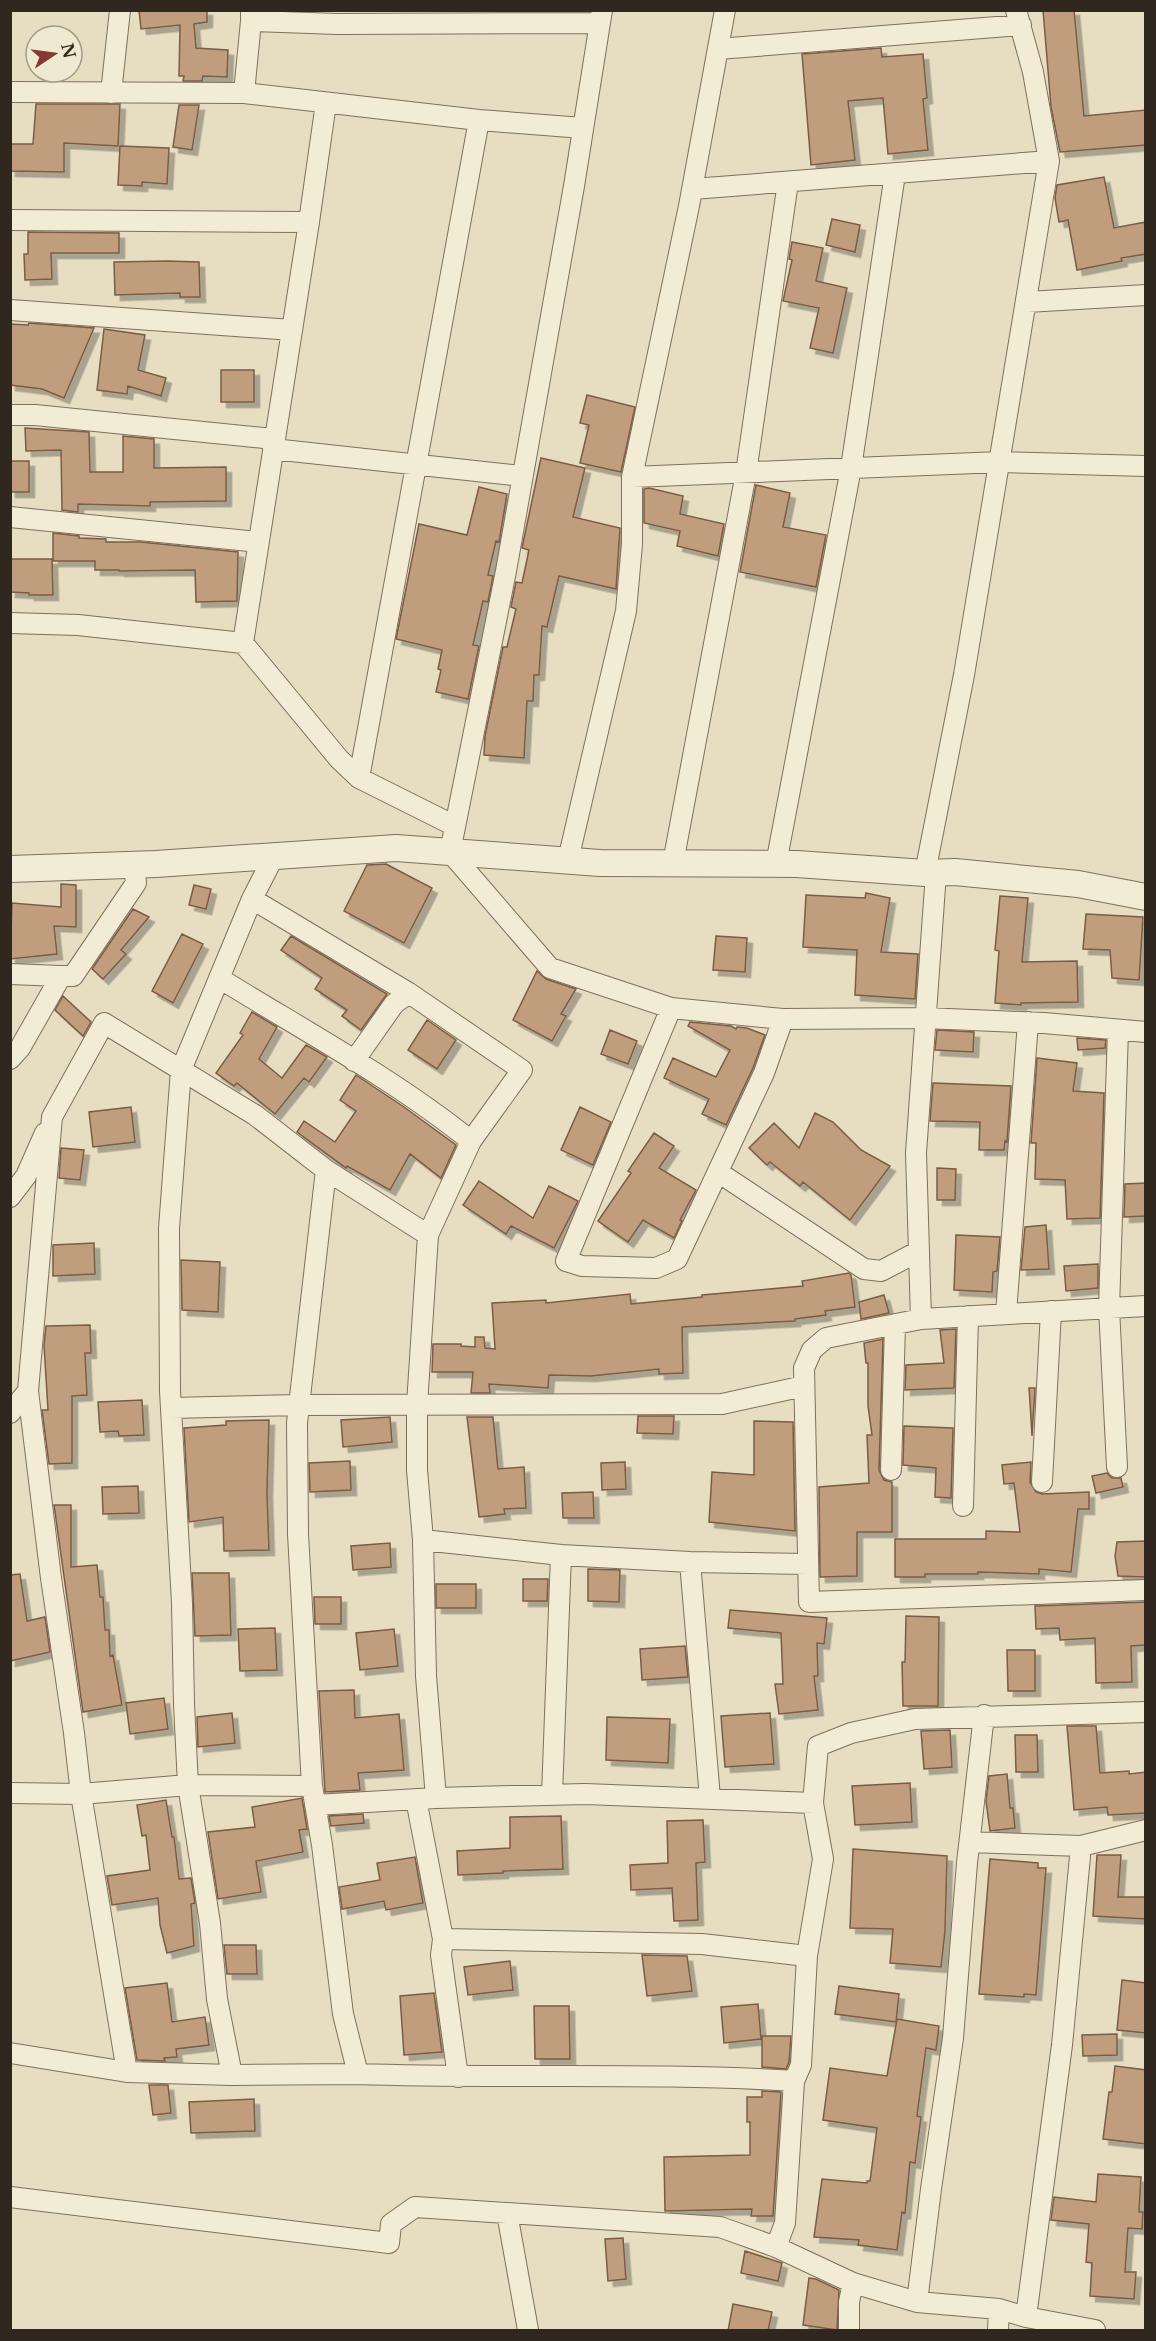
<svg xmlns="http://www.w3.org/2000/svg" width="1156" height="2341" font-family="'Libre Baskerville',serif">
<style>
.building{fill:#c09d7d;stroke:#7a5d45;stroke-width:1.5;filter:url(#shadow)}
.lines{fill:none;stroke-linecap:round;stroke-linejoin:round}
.minor-casing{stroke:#7e705c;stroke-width:22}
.tertiary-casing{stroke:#7e705c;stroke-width:28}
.minor{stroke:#f3ecd4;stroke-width:20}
.tertiary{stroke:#f3ecd4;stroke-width:26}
</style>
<defs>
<filter id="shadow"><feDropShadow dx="5.5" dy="5.5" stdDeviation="0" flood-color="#0004"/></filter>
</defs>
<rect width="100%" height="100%" fill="#e7dec2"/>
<path class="building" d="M139,10H207V22L194,24L196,48L228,50L227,77L203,76L202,81H183L184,76H179L180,25L141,29Z
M1043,10H1074L1084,116L1146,110V145L1060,152L1051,107Z
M881,48L882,57L923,54L927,98L923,99L928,150L888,154L883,98L848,101L855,160L811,165L802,54Z
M36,104H120L118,146L64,143V172L10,171V144H33Z
M179,105H199L192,150L173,147Z
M120,146L169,148L167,184L142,182V186L118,185Z
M1104,177L1114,228L1146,222V254L1121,258L1122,261L1077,270L1068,220L1059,222L1055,198L1057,185Z
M832,219L860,225L855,252L826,245Z
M28,232L119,233V253H51L52,279L25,280L24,254H28Z
M792,242L823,248L816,281L847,288L833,353L810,348L819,308L783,301L792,260L789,259Z
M168,261L199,262L200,297H180V293L115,295L114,262Z
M29,323L94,328L64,398L42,389L10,385V324L28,325Z
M104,329L145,335L138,370L166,378L161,396L128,386L127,394L97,390Z
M221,370H254V402H221Z
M587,395L635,407L621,472L580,463L589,425L580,423Z
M25,428L89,432L90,472H123V436L154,439V468L226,467V501L150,502V506L78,504V512L62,510L61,450L26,451Z
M541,458L585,468L573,517L620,528L616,589L559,576L547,627L542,626L539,675H534L533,701H527L524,758L484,755L485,736L503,647H507L516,609L511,607L516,582L522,583L529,550L522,548Z
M10,461H29V492H10Z
M756,485L790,493L783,527L826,535L816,587L740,572Z
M479,487L507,494L499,542L496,541L488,575L493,576L488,602L483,601L473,645L479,646L468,699L436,692L441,670L438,669L442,650L396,639L419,524L467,535Z
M649,488L683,496L680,514L724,524L718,556L677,546L680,531L644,523V489Z
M53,533L79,536V538L106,539V542H141L238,552L237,601L196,602L195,570L119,571V570H95V561H53Z
M10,559H52L53,595H29V593L10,592Z
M386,864L432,888L404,943L344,911L367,865Z
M61,884L76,885V927L54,926L57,954L10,959L12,903L61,907Z
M194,885L211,889L206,909L189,905Z
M866,893L890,898L881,952L918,954L915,999L855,995L857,950L803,947L806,895L865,898Z
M1000,896L1028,898L1022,962L1077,961L1078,1002L1021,1003V1005L995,1003L999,951L995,950Z
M133,909L149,917L121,950L126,954L103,979L92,969Z
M1086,914L1143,917L1139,980L1112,978L1110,950L1083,949Z
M182,934L203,944L173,1003L152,991Z
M291,936L387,994L361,1030L342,1016L347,1010L315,989L322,978L281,950Z
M716,936L747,938L745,972L713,970Z
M537,971L546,979L576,989L561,1014L566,1016L552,1041L513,1020Z
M63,996L91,1022L83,1036L55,1010Z
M252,1012L277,1027L259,1059L282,1078L306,1045L327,1057L309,1082L304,1078L275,1114L237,1083L234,1086L216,1073L243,1035L240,1033Z
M427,1020L456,1040L437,1069L408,1050Z
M690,1022L731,1026L736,1029L737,1027L747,1028L765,1035L753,1068L726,1125L702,1114L709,1099L664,1078L673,1058L716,1077L730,1050L688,1026Z
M610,1030L637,1041L628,1064L601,1054Z
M937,1030L974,1032L973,1052L935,1050Z
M1077,1038L1106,1040L1105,1048L1078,1050Z
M1037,1058L1077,1063L1073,1091L1104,1093L1100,1218L1067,1219L1065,1180L1035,1179L1036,1143H1031Z
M356,1075L404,1107L456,1145L441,1178L410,1154L390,1190L347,1166L346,1168L297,1132L304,1121L335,1142L356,1111L340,1100Z
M933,1083L1011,1086L1007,1142L1005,1141L1004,1150H979L980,1122L930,1121Z
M131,1107L135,1142L93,1147L89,1112Z
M580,1107L611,1122L593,1165L561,1150Z
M815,1113L833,1122L861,1150L890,1166L850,1220L803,1182L800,1186L770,1162L767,1165L749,1148L774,1123L799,1148Z
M654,1133L674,1146L659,1168L696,1190L680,1220L682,1221L674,1238L643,1220L628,1242L598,1221L631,1173L628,1171Z
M61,1148L84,1150L80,1180L59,1178Z
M937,1168L956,1169L955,1200H937Z
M479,1181L533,1218L549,1186L578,1201L554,1248L511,1226L506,1234L463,1205Z
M1146,1183V1216L1124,1217L1125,1184Z
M1046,1225L1049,1269L1021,1270L1025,1227Z
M956,1235L1000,1237L997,1271L993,1272L992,1292L954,1290Z
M94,1243L95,1274L53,1276V1245Z
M181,1260L220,1262L218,1312L182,1310Z
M1098,1264V1288L1066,1291L1064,1266Z
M849,1273L851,1275L855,1307L825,1311L826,1315L795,1319V1321L682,1327L683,1373L659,1374V1369L591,1376L549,1375L548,1388L489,1384L490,1393H471L473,1372H432L433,1344H461V1346L475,1347V1337H484L485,1348L495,1349L492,1303L546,1300V1303L630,1294L631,1304L702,1297V1295L803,1286L802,1281Z
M884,1295L889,1313L861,1319L859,1302Z
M90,1325L91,1353H85L87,1395L72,1396V1463L49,1464L42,1410H48L44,1345L46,1326Z
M956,1329L954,1388L905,1390L906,1365L944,1363L940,1330Z
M883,1339L879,1470L884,1480L892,1482V1532H857V1576L820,1577L819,1487L869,1483L867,1435H872L868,1406V1363H866L864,1343Z
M1029,1388H1035L1032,1436L1030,1402Z
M142,1400L144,1435L119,1436L118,1431L100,1432L98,1402Z
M638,1416H674L673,1434L637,1433Z
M390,1417L392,1442L343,1447L341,1420Z
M467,1417H493L498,1469L524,1467L526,1508L504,1509L505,1514L479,1517Z
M269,1420L267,1493L269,1550L224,1551L223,1517L189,1522L184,1428L226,1425V1421Z
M754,1421L793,1422L795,1531L709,1522L712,1472L754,1475Z
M904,1426L953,1428L951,1498L935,1497L936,1468L903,1465Z
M350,1461L351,1490L310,1492L309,1463Z
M625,1462L626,1489L602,1490L601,1463Z
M1031,1462L1030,1482L1036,1492L1042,1494L1089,1492V1509H1078L1071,1572L1039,1569V1574L978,1572V1574H925V1577H895V1539H986V1531L1020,1532L1014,1483L1004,1484L1002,1465Z
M1107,1473L1112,1478H1121L1123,1487L1096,1493L1092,1476Z
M138,1486L139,1513L103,1514L102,1487Z
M593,1492L594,1518H563L562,1493Z
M54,1505H71V1567L97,1565L100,1597H103L105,1630H109L110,1656L113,1655L122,1705L83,1712Z
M1146,1541V1577L1118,1576L1115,1556L1117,1542Z
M390,1543L391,1567L353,1570L351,1546Z
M588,1569L620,1570L619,1602L588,1601Z
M192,1573H229L231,1635L195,1636Z
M20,1574L27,1621L45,1617L50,1652L10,1661V1575Z
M523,1579H548L547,1601H523Z
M436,1584H476V1608H436Z
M314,1597H341V1624H315Z
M1146,1602V1645L1131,1646L1132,1682L1096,1683L1095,1638L1060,1640L1059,1628L1036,1629L1035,1606Z
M730,1610L827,1618L824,1644L817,1643L818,1676H814L818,1710L779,1714L775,1684H783L781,1633L728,1628Z
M906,1616L939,1617L938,1706H903L902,1662H905Z
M275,1628L277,1670L240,1671L238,1629Z
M394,1629L398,1666L360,1670L356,1633Z
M685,1646L688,1677L642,1680L640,1649Z
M1007,1650H1035V1691H1008Z
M354,1690L355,1718L399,1714L404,1770L358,1773L360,1790L325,1792L319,1691Z
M164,1698L168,1729L130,1734L126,1703Z
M232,1713L235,1743L198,1747L197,1717Z
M770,1713L774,1764L725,1767L721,1716Z
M607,1717L670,1719L668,1763L606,1760Z
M1067,1726H1096L1100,1773L1129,1771V1774L1146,1772V1813L1108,1815L1107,1807L1074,1810Z
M950,1730L952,1767L924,1769L921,1731Z
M1015,1735H1037L1038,1772H1016Z
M1007,1774L1010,1808H1013L1015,1828L990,1831L986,1801L989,1776Z
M910,1783L912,1822L855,1825L852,1786Z
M302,1798L307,1829L299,1830L303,1852L256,1861L261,1892L218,1899L208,1832L255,1827L252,1807Z
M166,1800L172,1837H174L179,1879L191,1878L195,1903L191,1904L194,1946L167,1953L160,1925L158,1898L112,1905L107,1876L150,1870L146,1835L142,1836L137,1805Z
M363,1814L364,1823L331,1826L329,1816Z
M561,1816L563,1869L503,1871V1873L458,1875L457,1851L510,1848V1817Z
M703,1820L705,1862L696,1863L698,1920L674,1921L672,1888L631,1890L630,1865L668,1863L667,1821Z
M853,1849L947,1856L945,1931L941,1967L890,1963L893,1929L850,1928Z
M1097,1855H1121L1118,1897H1146V1919L1093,1916Z
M415,1857L423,1903L386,1910L384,1901L342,1909L339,1887L380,1880L377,1863Z
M990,1859L1038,1863V1868H1046L1036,1995L1024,1994V1997L979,1994Z
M224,1945H256L257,1974H227Z
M642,1955L687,1956L692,1991L647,1996Z
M510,1961L513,1990L468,1995L464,1967Z
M1122,1980L1146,1983V2033L1117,2030Z
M167,1983L172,2022L205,2017L209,2045L176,2049L177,2057L164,2058L165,2061L137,2060L125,1988Z
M839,1986L899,1994L896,2022L835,2014Z
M434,1993L442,2052L404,2055L400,1996Z
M758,2004L761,2039L724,2043L721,2007Z
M534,2006H569L570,2059H535Z
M897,2019L939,2026L936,2050L926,2048L917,2116L921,2117L915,2163L910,2162L905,2213L902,2212L897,2250L858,2245L859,2240L814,2237L822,2179L867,2183V2181H870L877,2128L823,2120L830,2068L887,2076Z
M1117,2034V2055L1083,2056L1082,2035Z
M762,2036H791L789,2062L786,2069L762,2067Z
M1115,2066L1146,2070V2144L1103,2139L1109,2092H1112Z
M149,2085H168L171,2113L153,2115Z
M762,2091L781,2092L773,2216H751L752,2209L665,2211L664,2157L750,2155V2122H747V2097H762Z
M254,2099L255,2131L191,2133L189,2102Z
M1098,2174L1141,2177L1139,2212H1143L1142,2229L1128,2228L1125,2272H1136L1134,2299L1090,2296L1092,2263L1086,2262L1089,2224L1051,2220L1054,2197L1096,2202Z
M623,2238L626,2279L608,2281L605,2239Z
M745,2251L782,2263L778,2281L741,2273Z
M809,2278L816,2279L839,2290L837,2330L803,2325Z
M733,2304L772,2312L768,2331H728Z"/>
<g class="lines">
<g class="minor-casing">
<path id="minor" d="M251,10V21L337,24L600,23
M602,10L574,186L506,571L450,852L550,968L671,1008L783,1019L925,1018L1044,1023L1146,1032
M718,49L1021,25
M10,92L244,93L479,120L583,128
M111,93L120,10
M244,93L251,21
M693,189L1049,161
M10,220L309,222
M1027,302L1146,295
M10,310L292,330
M10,415H35L274,439
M273,449L522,476
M632,477L1000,462L1146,466
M10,517L258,542
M10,623L78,625L243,643L339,759L359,778L455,826
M243,643L309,222L326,103
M359,778L479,120
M568,860L626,611L632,544V477L689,206L725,10
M673,863L746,473L788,182
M776,864L851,468L895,174
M925,873L964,675L1049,161L1033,72L1016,10
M252,899L409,993L522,1070L471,1141L428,1235
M10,974L61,976L20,1048L10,1059
M61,976H73L136,883L134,865
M219,978C303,1030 394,1079 471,1141
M671,1008L566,1261L582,1266L656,1268L677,1259L764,1073L783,1019
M354,1061L394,1004L409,993
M718,1172L864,1269L881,1271L919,1251
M10,1197L26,1176L45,1133
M1146,1306L921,1319L826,1338L812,1350L804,1368L809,1602L1146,1590
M1006,1313L1028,1022
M921,1319L916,1153L936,873
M28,1391L52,1117L104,1023L255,1115L326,1170L297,1423L298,1534L312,1786
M171,1408L299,1405L722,1404L804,1386
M10,1413L28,1391L51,1578L74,1733L81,1794L10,1793
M1117,1467L1109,1308L1118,1030
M891,1470L895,1324
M1042,1482L1051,1311
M963,1506L968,1316
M423,1540L561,1555L690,1562L808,1564
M690,1562L710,1798
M552,1795L561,1555
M436,1798L585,1794L813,1803L818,1746L851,1733L915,1719L1146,1712
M416,1799L443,1939L441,1955L458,2077
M315,1805L436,1798L426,1676L423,1540L417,1470V1405L428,1235L326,1170
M970,1842L1081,1846L1062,2045L1026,2317L999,2309L917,2302L931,2189L953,2038L967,1863L984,1715
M1081,1846L1146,1830
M443,1939L702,1944L807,1956
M10,2053L127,2072L232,2075L358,2074L343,2014L322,1845L312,1786L188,1785L81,1794L127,2072
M358,2074C504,2079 649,2072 794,2081
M232,2075L217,1999L210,1923L188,1785L184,1704L182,1603L170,1391L169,1228L181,1070L252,899L274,856
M10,2197L389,2243L391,2224L415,2207L720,2227L776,2247L853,2283L917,2302
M507,2213L528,2330
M776,2247L785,2223L794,2081L801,2065L807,1956L823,1859L813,1803
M1026,2317L1095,2330
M849,2330V2302L853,2283
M998,2330L999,2309"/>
</g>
<g class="tertiary-casing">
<path id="tertiary" d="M10,869L156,864L396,848L600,863L797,864L925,873L955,872L1078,884L1146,897"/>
</g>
<use href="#minor" class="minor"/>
<use href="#tertiary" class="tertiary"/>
</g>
<rect width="1156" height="2341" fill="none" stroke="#30281e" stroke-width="24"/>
<g transform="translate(54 54) rotate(77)"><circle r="28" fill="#efe9d0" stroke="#a39c89" stroke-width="1.5"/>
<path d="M0-4.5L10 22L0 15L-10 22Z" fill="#853834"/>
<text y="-9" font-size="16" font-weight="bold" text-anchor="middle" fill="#30281e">N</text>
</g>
</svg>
